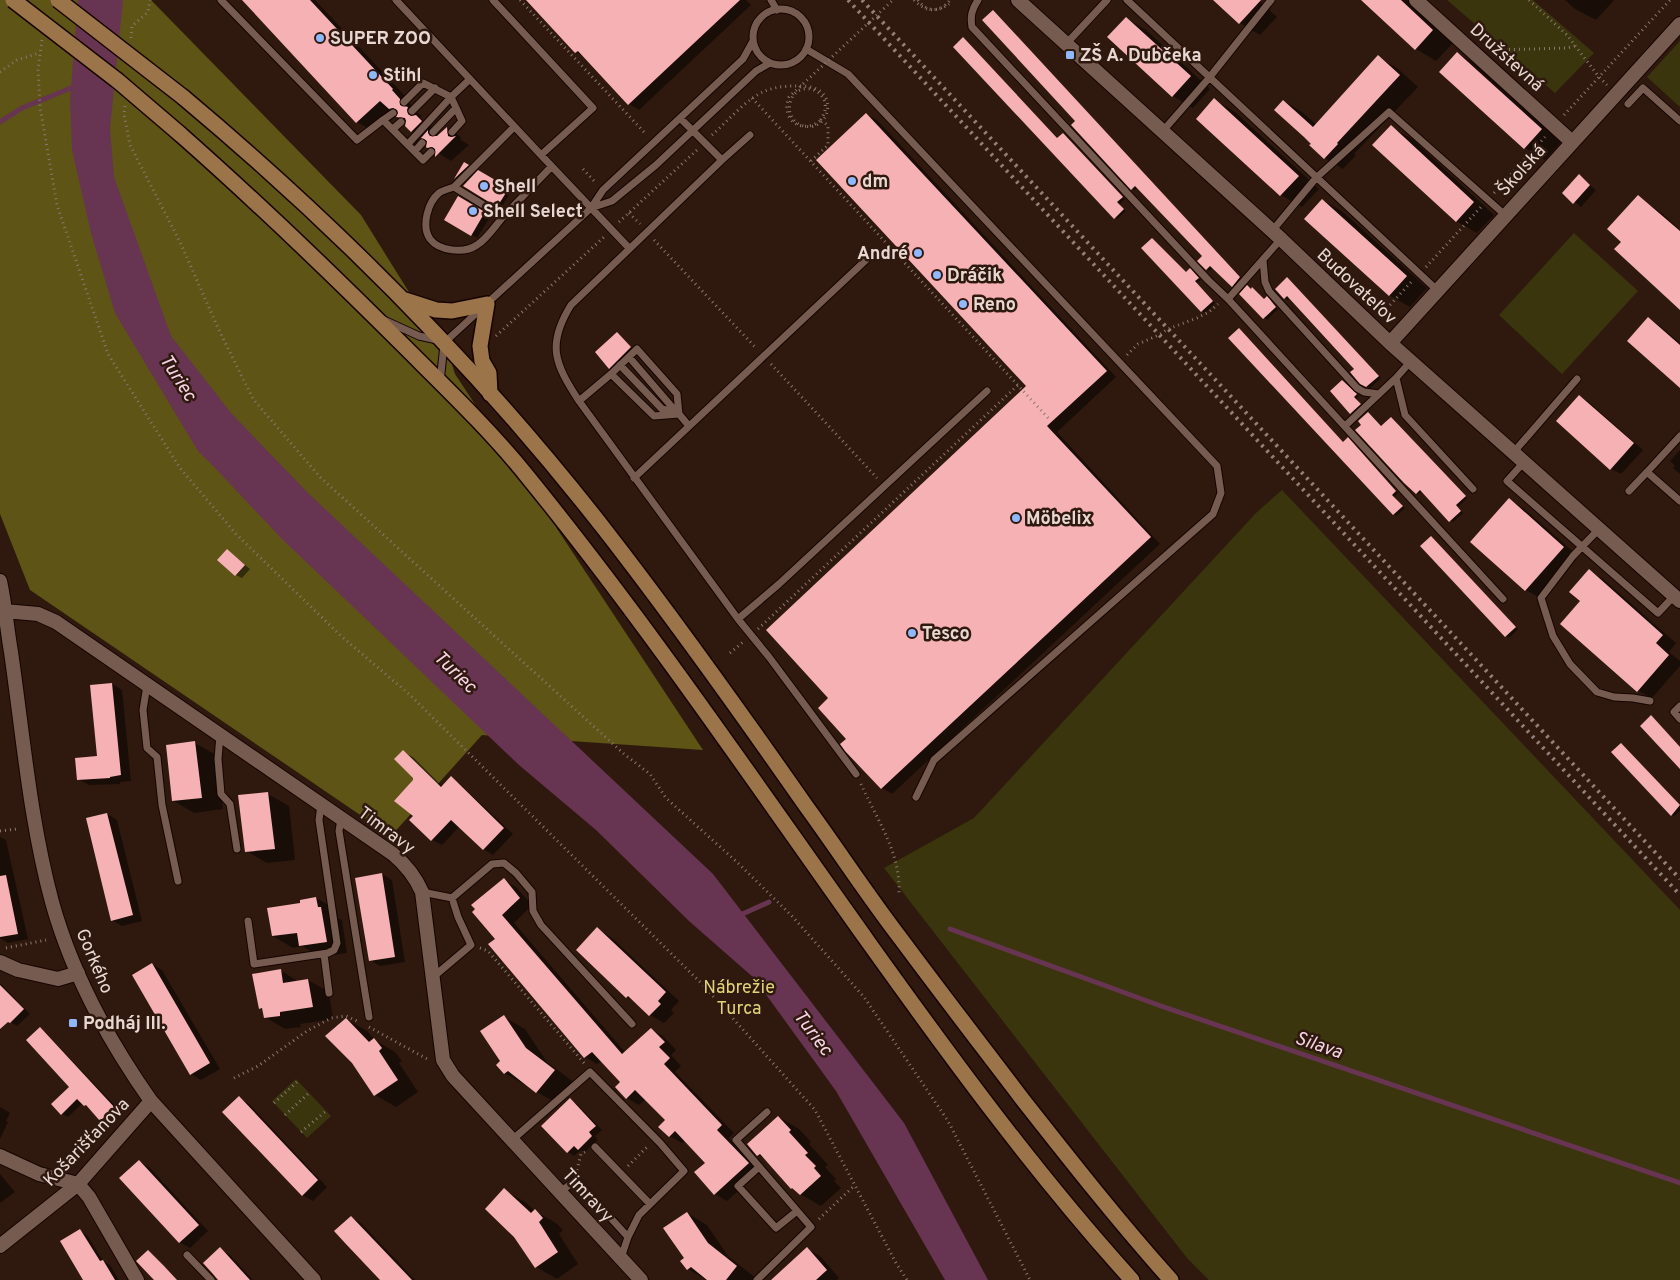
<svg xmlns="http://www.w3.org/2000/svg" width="1680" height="1280" font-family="Overpass,sans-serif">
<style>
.green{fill:#3a350d}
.forest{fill:#5d5415}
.water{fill:#673551}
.shadow{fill:#0007}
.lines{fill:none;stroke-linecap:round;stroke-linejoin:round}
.stream{stroke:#673551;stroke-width:5}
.building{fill:#f6b1b5}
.lane-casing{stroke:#160400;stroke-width:9}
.street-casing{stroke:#160400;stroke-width:16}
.primary-casing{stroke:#160400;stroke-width:18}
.path{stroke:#8c7870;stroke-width:3;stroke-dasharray:1 4;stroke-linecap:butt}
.lane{stroke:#765b50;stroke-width:7}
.street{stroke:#765b50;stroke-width:14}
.primary{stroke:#9b744a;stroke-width:15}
.rail{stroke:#927f77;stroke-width:4;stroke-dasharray:2.5 5;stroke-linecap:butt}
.primary-bridge-casing{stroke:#160400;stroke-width:18;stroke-linecap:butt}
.path-bridge{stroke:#8c7870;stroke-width:3;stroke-dasharray:1 4;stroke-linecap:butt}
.primary-bridge{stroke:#9b744a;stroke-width:15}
.poi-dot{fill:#8fb8fd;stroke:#2f190f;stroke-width:2}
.labels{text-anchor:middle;stroke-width:5;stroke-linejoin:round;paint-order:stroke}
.poi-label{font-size:18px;font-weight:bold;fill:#e9d8d2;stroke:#2f190f;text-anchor:start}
.street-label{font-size:18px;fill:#e9d8d2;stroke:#2f190f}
.park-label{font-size:18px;fill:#e0d37a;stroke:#2f190f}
.water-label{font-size:19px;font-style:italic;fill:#f7d5e6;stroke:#2f190f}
</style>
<rect width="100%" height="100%" fill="#2f190f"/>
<path class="green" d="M1447,0H1533L1594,53L1555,93Z
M1680,41V107L1647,77Z
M1574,233L1638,291L1562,374L1499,315Z
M1282,490L1680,910V1280H1209L1187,1258L884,868L974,818L1256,513Z
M296,1079L331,1116L307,1138L272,1101Z"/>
<path class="forest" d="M0,0H151L361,215L450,358L455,374L703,750L482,735L391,836L30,590L0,514Z"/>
<path class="water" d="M78,0H123L110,128L114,177L171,336L231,413L308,493L713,874L904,1123L988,1280H945L836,1091L754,978L689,921L596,830L519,765L281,538L215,468L198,451L115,313L91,233L72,150L70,100Z"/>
<path class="shadow" d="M243,0H315L406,97L405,99L414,108V111L422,116L420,118L435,129L432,133L439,137L447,128L460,136L461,140L469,145L451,161L428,147V141L412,131L406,125L407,122L399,117L398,113L392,110L371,130L357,122Z
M527,0H746L751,5L639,110L629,104L586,58L576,52Z
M1215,0H1258L1277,17L1260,35L1240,23Z
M1363,0H1407L1453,43L1436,61L1416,49Z
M1565,0H1614L1596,20L1575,9Z
M996,13L1242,279L1235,287L1213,268L1210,271L1207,269L1199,261L1204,256L1138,187L1135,190L1132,189L1077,121Z
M1126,18L1146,30L1210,89L1193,108L1173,96Z
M964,39L1058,139L1063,134L1066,136L1125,199L1119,205L1126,211L1117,219Z
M1457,53L1478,65L1562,141L1545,160L1525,148Z
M1378,57L1397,68L1418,87L1354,154L1356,155L1343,169L1325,158L1311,145L1312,144L1284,101L1302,112L1317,125Z
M1215,100L1235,112L1319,189L1302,207L1281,195L1197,119Z
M866,114L877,120L1116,377L1057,432L1160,544L892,794L882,788L848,739L830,698L1028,386Z
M1391,127L1411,138L1494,215L1477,233L1456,221Z
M465,164L470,167L458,180L456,179Z
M478,172L511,191L501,208L465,186Z
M1579,176L1596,190L1581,207L1564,193Z
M459,197L490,217L477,238L445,219Z
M1638,197L1663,214L1680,230V307L1623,242Z
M1323,200L1343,212L1427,288L1410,307L1389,295Z
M1152,239L1186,273L1192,271L1201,280L1197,283L1215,303L1205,313L1202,311Z
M1287,279L1381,378L1370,388L1361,383L1356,369L1290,298L1287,300L1285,298Z
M1248,287L1255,290L1265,300H1270L1278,309L1267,320L1241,294Z
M1649,319L1659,325L1680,343V385Z
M1242,331L1344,443L1351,440L1398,493L1394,497L1405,508L1396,516Z
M617,333L634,350L614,370L610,368Z
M1343,381L1359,396L1356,399L1363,406L1354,414L1351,413Z
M1579,396L1589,402L1643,450L1621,474L1611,469Z
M1368,413L1382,426L1391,418L1394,420L1467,498L1458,507L1463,513L1453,522L1423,491L1419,494L1416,492L1363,425Z
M1680,450V474L1673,468L1675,466L1670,461Z
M1510,500L1523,508L1577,555L1540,598L1526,590Z
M1432,538L1518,629L1509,638L1506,636Z
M227,550L250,569L242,578L236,575Z
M1589,571L1603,579L1676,643L1669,652L1680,661V666L1652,698L1638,691L1581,601Z
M112,684L122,690L131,781L120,782V784L89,785L78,779L98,757Z
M195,743L216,755L223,809L194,813L174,801Z
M1622,744L1680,805V811L1674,816L1672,815Z
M403,752L413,757L443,787L451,778L460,784L513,834L493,855L483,849L460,826L442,845L432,840L411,820L415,815V781Z
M268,794L289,806L295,860L267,863L246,851Z
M107,814L117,820L142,921L122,926L112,920Z
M0,837L6,840L28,939L8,943L0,938Z
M382,874L392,880L405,962L380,966L370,960Z
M504,880L516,887L532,905L514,923L625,1052L651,1029L663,1036L676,1050L671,1055L681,1066L675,1072L734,1133L729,1138L760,1171L727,1201L715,1194L706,1163L685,1140L682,1143L669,1136L667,1120L646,1099L639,1105L627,1098L622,1082L602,1061L597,1064L585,1057L497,939Z
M316,898L337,910L338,918L342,920L347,953L321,957L302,946L293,948L273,936L301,904Z
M597,929L611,937L679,1001L671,1010L674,1013L664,1023L650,1015L639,1005L627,997L577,950Z
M152,964L162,970L220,1069L201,1080L191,1074Z
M280,970L299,982L308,980L329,992L333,1019L300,1024L301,1027L285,1029L265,1017L263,1010L260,1008Z
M0,983L30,1014L17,1026L10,1022L0,1011Z
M504,1017L525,1029L547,1062L575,1083L558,1104L537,1092L527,1084L525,1085L504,1073L501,1061Z
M346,1019L367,1031L375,1040L395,1052L402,1061L399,1063L418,1092L396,1107L375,1095Z
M40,1029L46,1033L121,1112L108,1124L101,1120L91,1109L83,1103L68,1117L62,1114L71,1087Z
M239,1098L249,1104L327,1187L313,1201L302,1195Z
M570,1100L577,1104L602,1130L595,1136L598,1140L585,1152L581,1150L574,1156L568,1152Z
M0,1107L10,1113L6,1121L8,1122L0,1139Z
M779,1117L799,1129L811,1142L809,1144L828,1165L825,1167L836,1179L834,1181L841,1188L821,1206L800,1194L769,1161L758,1155Z
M139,1161L149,1167L208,1231L190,1248L179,1242Z
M0,1174L15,1192L0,1203Z
M504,1190L525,1202L535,1211L556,1223L563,1230L559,1234L578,1264L557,1279L536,1267Z
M687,1213L707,1225L728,1256L757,1279L756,1280H706L688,1269L685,1258Z
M351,1217L361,1223L415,1280H382Z
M80,1231L87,1235L103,1261L110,1265L119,1280H84Z
M220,1249L230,1255L253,1280H220Z
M807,1249L820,1256L839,1278L837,1280H773Z"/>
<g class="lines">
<path class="stream" d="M0,122L22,108L76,86
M738,916L769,902
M950,929L1161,1006L1680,1183"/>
</g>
<path class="building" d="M242,0H310L393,89L392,90L400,99V105L408,107L407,110L408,114L411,116L416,115L422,121L411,132L405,126L406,121L405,118L396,117L398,113L397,110L393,108L389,109L380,101L356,123Z
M526,0H740L628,105L578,51L575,53Z
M1213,0H1261L1239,24Z
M1361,0H1401L1433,30L1415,50Z
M993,10L1240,277L1232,287L1210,266L1206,270L1197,261L1202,256L1135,186L1131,190L1071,125L1075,121L982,20Z
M1126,17L1191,76L1172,97L1107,37Z
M963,37L1057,138L1063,133L1123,197L1117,202L1124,209L1114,219L953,47Z
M1457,52L1542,129L1524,149L1439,72Z
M1378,55L1400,75L1337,143L1338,144L1324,159L1309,145L1311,144L1304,137L1274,110L1283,100L1313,127Z
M1214,98L1299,176L1280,196L1196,119Z
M866,113L1107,371L1047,426L1151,537L881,789L845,751L840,744L846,739L818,708L828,698L766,630L1026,386L816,160Z
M1391,125L1474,202L1456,222L1372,145Z
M447,127L448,136L451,137L456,136L435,157V149L432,147L427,148L426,147L427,141L421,138L428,130V133L430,136H437Z
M464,162L469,165L454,179Z
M478,170L509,188L497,207L463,186Z
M1579,174L1590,185L1573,204L1562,193Z
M1638,195L1680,231V310L1614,249L1621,242L1607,229Z
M458,196L485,212L471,236L444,220Z
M1322,199L1407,276L1389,296L1304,219Z
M1152,238L1186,272L1190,268L1199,278L1195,281L1213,301L1201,312L1141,248Z
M1287,277L1379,376L1366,387L1360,384L1350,372L1354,369L1287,296L1284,299L1275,289Z
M1247,285L1251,289L1252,287L1264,299L1267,296L1276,307L1263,319L1239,294Z
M1648,317L1680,345V388L1627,341Z
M1239,328L1343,442L1348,437L1396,491L1392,495L1403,506L1393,515L1228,338Z
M617,332L631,347L609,369L595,352Z
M1342,380L1357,394L1354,397L1361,404L1350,414L1330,391Z
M1579,395L1634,443L1610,470L1556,421Z
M1368,412L1381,426L1391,417L1466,496L1456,505L1461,511L1449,522L1420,490L1416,494L1404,483L1355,430L1361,425L1358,421Z
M1509,498L1564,547L1525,591L1470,542Z
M1431,536L1516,627L1505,637L1420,546Z
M227,549L245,565L235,576L217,560Z
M1589,569L1663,635L1656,643L1669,655L1637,692L1560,624L1580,601L1569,592Z
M112,683L121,775L110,777V778L77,780L75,758L97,756L90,685Z
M1651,715L1680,747V769L1640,726Z
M195,741L202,798L172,801L166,745Z
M1621,743L1680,805L1671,816L1611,752Z
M403,750L441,787L451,776L504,828L483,850L451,820L431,841L409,820L413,816L394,801L413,780V778L394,759Z
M268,792L275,849L245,852L238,795Z
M107,813L133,915L111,921L86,818Z
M382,873L395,957L369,961L355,878Z
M6,875L18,934L0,937V876Z
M504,878L520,898L502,915L622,1054L651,1028L665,1042L659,1047L670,1058L664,1064L722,1125L717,1130L749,1163L714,1195L694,1172L705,1163L675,1131L669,1137L658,1127L665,1120L635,1090L626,1099L615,1087L620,1082L592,1052L584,1058L488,944L495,939L472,912L475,909L471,905Z
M316,897L318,907H321L327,942L299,946L297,933L272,936L267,908L300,903V900Z
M597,927L666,992L658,1001L661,1004L649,1016L628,996L626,998L576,950Z
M152,963L210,1063L190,1075L132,975Z
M281,969L283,983L308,979L313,1007L280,1012V1016L264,1018L262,1008L259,1009L252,974Z
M0,985L24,1009L10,1023L8,1022L0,1029Z
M504,1015L526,1048L555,1070L536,1093L508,1071L504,1074L496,1065L500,1061L480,1031Z
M346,1018L369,1042L374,1038L382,1048L379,1051L398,1080L374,1096L352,1063L325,1036Z
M40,1027L115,1108L100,1121L86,1105L84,1106L77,1099L61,1115L51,1104L69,1087L26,1040Z
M239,1096L318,1180L302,1196L222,1112Z
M570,1098L596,1126L589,1132L592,1136L578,1150L574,1146L567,1153L541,1126Z
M778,1116L791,1130L789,1132L808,1153L805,1155L816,1166L814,1168L821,1176L800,1195L792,1188L791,1189L760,1154L757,1156L747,1144Z
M139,1160L199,1225L179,1243L119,1178Z
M504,1188L531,1213L535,1209L543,1218L539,1222L558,1252L535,1268L514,1237L485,1209Z
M687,1212L708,1243L737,1266L726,1280H707L691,1267L687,1270L680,1261L684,1258L663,1228Z
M351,1216L412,1280H380L345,1243L334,1231Z
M80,1229L100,1261L103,1260L115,1280H83L60,1241Z
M220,1247L250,1280H218L213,1274L203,1263Z
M807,1247L827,1270L816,1280H771Z
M148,1250L164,1266L177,1280H154L136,1261Z"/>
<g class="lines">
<g class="lane-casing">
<path id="lane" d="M221,0L357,140L383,120L423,160L431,152
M396,0L541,155
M493,0L593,108L541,155L629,248
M771,0L777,10
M978,0C972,9 970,16 972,27L1208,280L1228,299L1503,599
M1127,0L1437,290
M753 37a28 28 0 1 1 56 0a28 28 0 1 1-56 0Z
M1066,44L1107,0
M806,49L848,74L1217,466L1221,493L1213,514L934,760L916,797
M404,102L423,83L451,97L408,144
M1628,104L1643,88L1680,121
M412,111L435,88
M680,118L722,160L750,135
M383,120L393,113
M514,127L454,187L503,217L551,167
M393,129L401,122
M433,132L456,108
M452,132L462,121L451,97L470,79
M1162,132L1209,78L1271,0
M415,151L422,143
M722,160L571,305C546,345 555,364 579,401L738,619L779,584L987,391
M454,187C449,189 443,190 439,193C428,202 421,226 430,239C439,251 464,254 477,245C487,239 495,226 503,217
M591,208L612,201L656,165L756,71L770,63
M1272,231L1316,178L1389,112L1505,215
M1263,260L1265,282L1269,291L1357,388L1364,392L1379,394
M1228,299L1281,239
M384,320L419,336L437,340
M445,342L591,208L603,190L743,59L753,41
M629,357L678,414
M620,365L662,409L674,412
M611,374L654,416L679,414
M1396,378L1411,361
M440,382L444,345
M579,401L611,374L637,349L677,394L679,414L689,426
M1345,426L1396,378L1405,415L1473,489
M1680,436L1647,472L1680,501
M1513,453L1577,379
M1524,462L1507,481L1658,613L1674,596
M634,478L866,260
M1629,491L1647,472
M1599,529L1573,556L1541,598L1553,636L1570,664L1597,692L1614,697L1633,698L1650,701
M738,619L769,657L856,774
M147,685L143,710L147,748L157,757L162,805L178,881
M1680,706L1674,712L1680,719
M220,735L218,759L221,794L230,804L237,849
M341,819L339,831L369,1017
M422,892L452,898L492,864L504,863L516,873L532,892L533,911L541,925L632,1024
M248,921L254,964L328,953L334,950L337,943L319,820L321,805
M324,954L329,993
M432,978L471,945L458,917L452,898
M512,1140L590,1072L660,1143L684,1171L639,1215L628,1237L621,1258
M595,1147L650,1204
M759,1167L738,1186L776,1228L797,1211
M560,1192L576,1180L628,1237
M187,1255L211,1280
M757,1280L811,1227L736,1140L767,1112"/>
</g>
<g class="street-casing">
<path id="street" d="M1018,0L1281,239L1390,343L1680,601
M1416,0L1572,142
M1390,343L1680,24
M0,581C5,604 7,629 11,652C23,735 30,821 52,902C72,974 108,1040 151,1101L314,1280
M5,611L38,614L56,622L393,854C406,865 415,876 422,892L443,1060L453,1076L641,1280
M0,962L18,970L58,979L78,973
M0,1156L39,1174L78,1184L89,1197L137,1280
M0,1246L78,1184L151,1101"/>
</g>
<g class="primary-casing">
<path id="primary" d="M183,97C337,226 481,371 605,530C675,620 741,713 806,806C838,850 868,896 901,939C941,993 982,1046 1023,1100C1071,1161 1119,1222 1171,1280
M180,134C257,202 331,273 403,345C446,388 490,430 527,476C649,626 757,786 869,943C952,1059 1036,1174 1132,1280
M405,300L436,310L452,311L487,304L480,346L482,361L489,373L490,394"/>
</g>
<path class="path" d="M520,0L644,132
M914,0C925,12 940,14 950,0
M1529,0L1567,35L1599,77L1607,85
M131,38L132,26L148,12L150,0
M42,40L38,69L40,107L57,205L108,354L180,468L236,534L341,636L409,694L703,985L815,1110L896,1263L907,1280
M1494,50L1567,48L1575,46
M0,72L17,60L39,53
M752,98L1050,420
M125,106L124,114L130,145L181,244L218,328L253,399L320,477L624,754L650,774L666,798L738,863L792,916L864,997L948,1121L1030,1280
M1564,115L1670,0
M712,135C727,122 747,98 765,91C775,87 785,86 795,86C801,86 808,86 814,88C838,96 828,132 804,126C799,125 794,122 792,117C789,113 789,108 790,103C797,75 840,92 820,121
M811,161L828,145V126L823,121
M583,169L595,182
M1494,193L1545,137
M629,213L640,224
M619,222L697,150
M654,240L756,348
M1426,267L1481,207
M1390,305L1413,280
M496,336L604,237
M1127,355L1138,344L1159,335L1168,329L1197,318L1209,312L1218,304
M771,364L877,478
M758,629L1018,385
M730,653L744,641
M861,784C877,820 901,853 899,894
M0,831L17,829
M6,948L46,940
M480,948L488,951L584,1063
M369,1027L429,1060
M234,1078L258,1066L307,1031L331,1018L346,1016L359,1022
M274,1103L298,1081
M285,1115L309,1093
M301,1132L326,1111
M628,1166L648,1146
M577,1170L581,1154L585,1152
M819,1219L855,1185"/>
<use href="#lane" class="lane"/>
<use href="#street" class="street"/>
<use href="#primary" class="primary"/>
<path class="rail" d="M848,0L1680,895
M862,0L1680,879"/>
<g class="primary-bridge-casing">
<path id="primary-bridge" d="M13,0L118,81L180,134
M58,0L183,97"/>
</g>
<path class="path-bridge" d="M918,0C926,12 938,12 949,4
M820,121C801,135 780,119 789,97L893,0"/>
<use href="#primary-bridge" class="primary-bridge"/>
</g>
<g class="poi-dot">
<circle cx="320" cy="38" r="5"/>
<rect x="1065" y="50" width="10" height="10" rx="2.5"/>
<circle cx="373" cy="75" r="5"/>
<circle cx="852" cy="181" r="5"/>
<circle cx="484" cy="186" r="5"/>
<circle cx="473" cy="211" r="5"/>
<circle cx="918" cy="253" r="5"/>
<circle cx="937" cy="275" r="5"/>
<circle cx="963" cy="304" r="5"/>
<circle cx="1016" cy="518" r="5"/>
<circle cx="912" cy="633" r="5"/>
<rect x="68" y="1018" width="10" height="10" rx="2.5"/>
</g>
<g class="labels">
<g class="poi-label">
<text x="330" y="44">SUPER ZOO</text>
<text x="1080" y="61">ZŠ A. Dubčeka</text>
<text x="383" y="81">Stihl</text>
<text x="862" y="187">dm</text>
<text x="494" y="192">Shell</text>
<text x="483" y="217">Shell Select</text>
<text x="908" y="259" text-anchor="end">André</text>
<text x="947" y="281">Dráčik</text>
<text x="973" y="310">Reno</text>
<text x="1026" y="524">Möbelix</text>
<text x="922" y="639">Tesco</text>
<text x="83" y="1029">Podháj III.</text>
</g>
<g class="street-label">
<text transform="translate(1507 57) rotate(42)" y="6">Družstevná</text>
<text transform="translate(1521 170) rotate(-48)" y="6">Školská</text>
<text transform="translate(1357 286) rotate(43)" y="6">Budovateľov</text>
<text transform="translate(387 830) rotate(37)" y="6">Timravy</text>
<text transform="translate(95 961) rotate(67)" y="6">Gorkého</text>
<text transform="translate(86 1142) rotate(-46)" y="6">Košarišťanova</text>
<text transform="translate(588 1195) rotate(47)" y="6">Timravy</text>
</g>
<g class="park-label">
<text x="739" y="993">Nábrežie<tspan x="739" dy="21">Turca</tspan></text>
</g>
<g class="water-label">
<text transform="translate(179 377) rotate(57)" y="7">Turiec</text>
<text transform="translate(456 671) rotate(44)" y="7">Turiec</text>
<text transform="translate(814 1032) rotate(53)" y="7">Turiec</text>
<text transform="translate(1319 1044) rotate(19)" y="7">Silava</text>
</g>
</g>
</svg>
